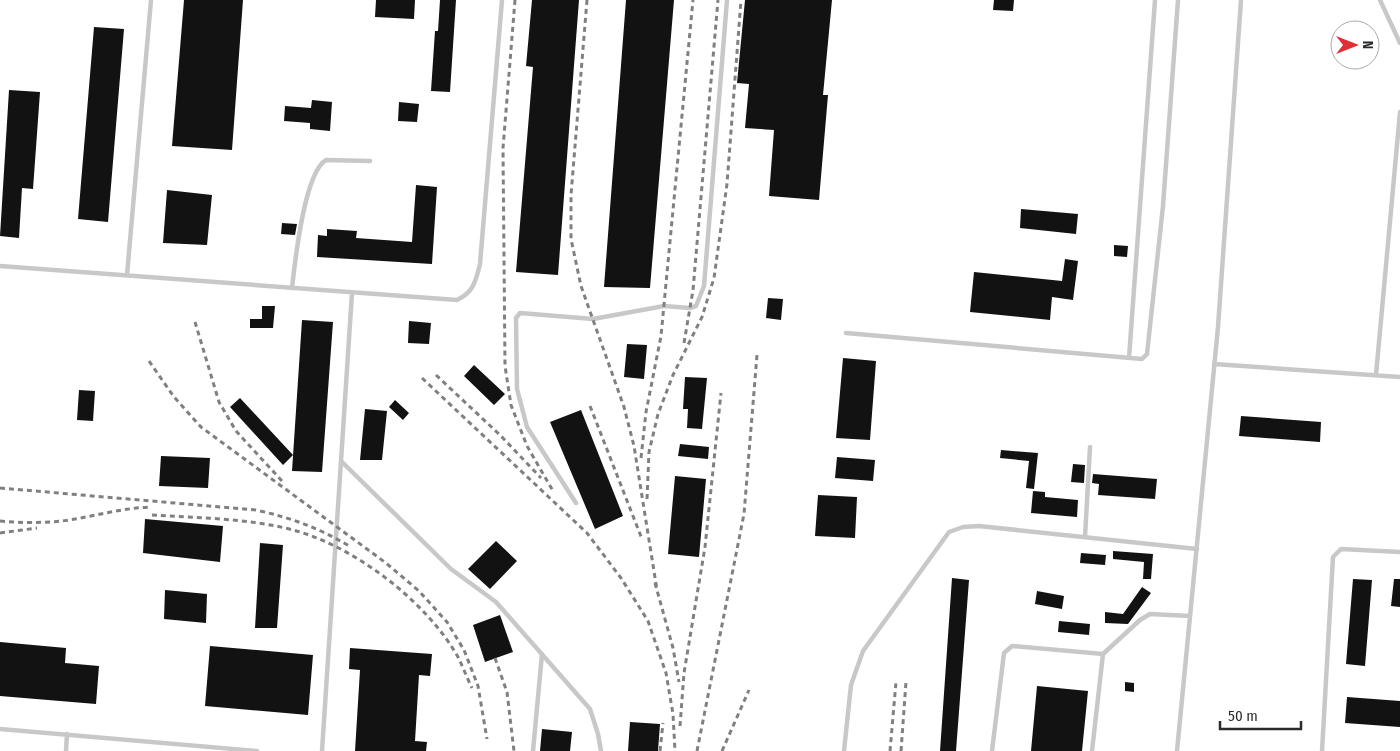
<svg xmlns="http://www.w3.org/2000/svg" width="1400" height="751" font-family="'Fira Sans Condensed',sans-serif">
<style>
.building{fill:#121212}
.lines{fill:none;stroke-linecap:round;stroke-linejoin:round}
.service{stroke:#c8c8c8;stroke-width:4.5}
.rail{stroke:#808080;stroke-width:3;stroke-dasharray:5 4;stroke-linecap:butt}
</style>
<rect width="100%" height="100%" fill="#fff"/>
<path class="building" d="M184,0H243L232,150L172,146Z
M376,0H415L414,19L375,17Z
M440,0H456L450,92L431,91L435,31H438Z
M532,0H579L558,275L516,272L533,67L526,66Z
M626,0H674L650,288L604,287Z
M745,0H832L823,95H828L819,200L769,196L774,130L745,128L749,84L737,83Z
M994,0H1014L1013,11L993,10Z
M94,27L124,29L108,222L78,219Z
M9,90L40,92L33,189L22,188L19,238L0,236Z
M312,100L332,102L330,131L310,129V123L284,121L285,106L311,108Z
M399,102L419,104L417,122L398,121Z
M416,185L437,187L432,264L317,257L318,235L327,236V229L357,231L356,238L412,242Z
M167,190L212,195L207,245L163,243Z
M1021,209L1078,214L1076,234L1020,228Z
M282,223L297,224L295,235L281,234Z
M1114,245L1128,246L1127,257L1114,256Z
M1065,259L1078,261L1073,300L1052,297L1050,320L970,312L974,272L1062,281Z
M768,298L783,299L781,320L766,318Z
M262,306H275L273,328H250V319H262Z
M302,320L333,322L322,472L292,471Z
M409,321L431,323L429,344L408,343Z
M627,344L647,345L644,379L624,377Z
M843,358L876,361L870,440L836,438Z
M474,365L505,394L494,405L464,376Z
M685,377L707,378L702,429L687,428L688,409H683Z
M79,390L95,391L93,421L77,420Z
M240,398L293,455L283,465L230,407Z
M395,400L409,413L403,420L389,407Z
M365,409L387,411L382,460H360Z
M581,410L623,516L595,529L550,422Z
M1241,416L1321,422L1320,442L1239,436Z
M680,444L709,447L708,459L678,456Z
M1001,450L1038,453L1034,489L1026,488L1029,461L1000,458Z
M161,456L210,458L208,488L159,486Z
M837,457L875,460L873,481L835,478Z
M1073,464L1085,465L1084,483L1071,482Z
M1093,474L1157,479L1155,499L1098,495L1099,484L1092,483Z
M675,476L706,479L699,557L668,554Z
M1033,491L1045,492V497L1078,500L1077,517L1031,513Z
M818,495L857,497L855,538L815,536Z
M145,519L223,526L220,562L143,553Z
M496,541L517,561L490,589L468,569Z
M260,543L283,545L277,628H255Z
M1113,551L1153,554L1151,579H1143L1144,562L1113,559Z
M1081,553L1106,555L1105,565L1080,563Z
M952,578L969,580L956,751H940Z
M1353,579L1372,580L1365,666L1346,664Z
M1394,579H1400V607L1391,606Z
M1142,587L1151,593L1128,624L1105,623V612L1123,614Z
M165,590L207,594L206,623L164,619Z
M1037,591L1064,596L1062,609L1035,604Z
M500,615L513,652L485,662L473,625Z
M1059,621L1090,624L1089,635L1058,632Z
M0,642L66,648L65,663L99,666L96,704L0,696Z
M210,646L313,655L308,715L205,706Z
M350,648L432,654L430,676L419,675L415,741L427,742L426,751H355L360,670L349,669Z
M1125,682L1134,683V692L1125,691Z
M1037,686L1088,691L1082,751H1031Z
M1347,697L1400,701V727L1345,723Z
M630,722L660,724L658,751H628Z
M542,729L572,732L570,751H540Z"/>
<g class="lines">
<path class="service" d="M1380,0L1400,43
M0,266L457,300C474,292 476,280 480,264L502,0
M127,275L151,0
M292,288C295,262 304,173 326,160L370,161
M846,333L1142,359L1147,354L1163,206L1178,0
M1129,358L1155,0
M1214,364L1400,377
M1376,375L1400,112
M341,461L451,569L496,602L590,709L598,734L601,751
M576,503L527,427L517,389L516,318L520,313L593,319L664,306L690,308L696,306L704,286L727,0
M1085,537L1090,447
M0,729L257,751
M66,751L67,734
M322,751L352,293
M533,751L542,654
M844,751L851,685L863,651L949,532L963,527L979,526L1197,549
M992,751L1004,653L1012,646L1103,654
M1092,751L1103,654L1140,620L1150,614L1190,616
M1177,751L1218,327L1241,0
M1322,751L1333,557L1341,549L1400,552"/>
<path class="rail" d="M515,0L503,148L505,366L511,405L527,446L553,491
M587,0L571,195V239L581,286L624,407L634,446L657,590
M195,322L219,402L236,431L282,481
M684,343L693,290L718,0
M149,361L174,397L201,427L386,563L419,591L447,622L464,650L478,686L487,739
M436,375L501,436L541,478
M422,378L587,533L621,578L648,621L666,673L673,714L675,751
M590,406L642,539
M641,458L646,412L661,336L693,0
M0,488L256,510C292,518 319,528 351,547
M647,499L649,452L658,414L673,375L702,317L714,278L727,184L741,0
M152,515C196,518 242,518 285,528C349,542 425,599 458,657C463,667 467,678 472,688
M0,521C21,523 42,523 62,521C92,517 121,508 151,507
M0,533L37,528
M655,583L673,648L679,682
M495,658L507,692L514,751
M680,726L684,673L705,547L721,393
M660,751L663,723
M697,751L744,514L757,355
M722,751L749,690
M890,751L896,682
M901,751L906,682"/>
</g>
<g transform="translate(1355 45) rotate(90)"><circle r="24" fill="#ffffff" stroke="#aaaaaa"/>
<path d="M0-4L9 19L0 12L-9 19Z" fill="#e03036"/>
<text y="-8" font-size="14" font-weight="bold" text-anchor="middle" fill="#2b2b2b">N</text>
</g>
<path d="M1220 721v8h81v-8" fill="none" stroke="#2b2b2b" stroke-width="2.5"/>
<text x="1228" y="721" font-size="15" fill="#2b2b2b" stroke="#ffffff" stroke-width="4" paint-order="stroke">50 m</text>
</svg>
